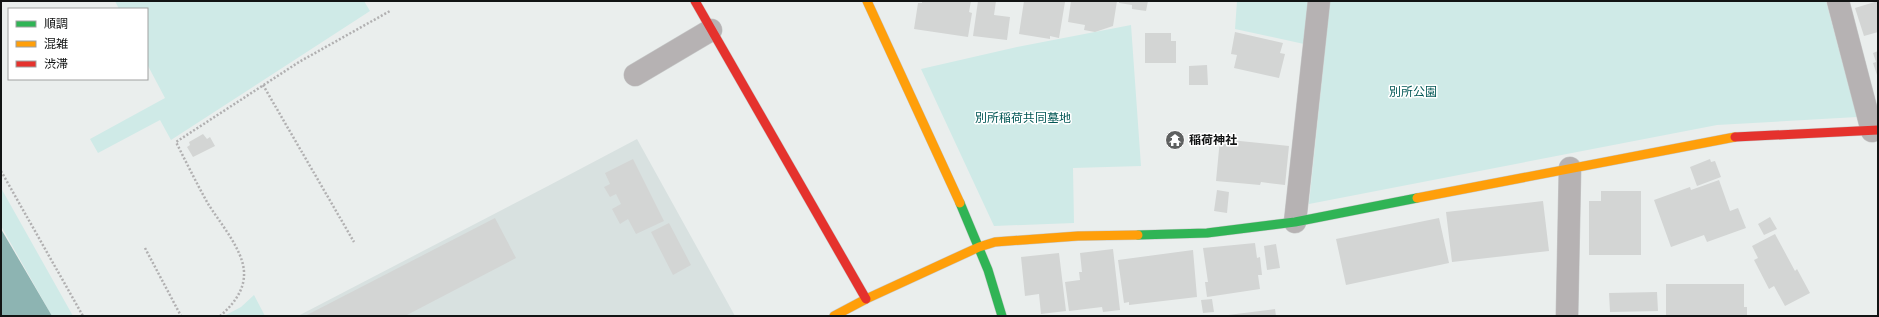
<svg xmlns="http://www.w3.org/2000/svg" width="1879" height="317" font-family="'Archivo Narrow','Noto Sans JP',sans-serif">
<style>
.built{fill:#d8e1e0}
.green{fill:#cfeae7}
.water{fill:#8db4b2}
.building{fill:#d3d5d4}
.lines{fill:none;stroke-linecap:round;stroke-linejoin:round}
.street-casing{stroke:#c8caca;stroke-width:23}
.fast-casing{stroke:#c8caca;stroke-width:10}
.slow-casing{stroke:#c8caca;stroke-width:10}
.jam-casing{stroke:#c8caca;stroke-width:10}
.path{stroke:#b1b0b1;stroke-width:2.5;stroke-dasharray:2 2;stroke-linecap:butt}
.street{stroke:#b6b2b3;stroke-width:22}
.fast{stroke:#30b455;stroke-width:9}
.slow{stroke:#ff9f0a;stroke-width:9}
.jam{stroke:#e5322d;stroke-width:9}
.labels{text-anchor:middle;stroke-width:3;stroke-linejoin:round;paint-order:stroke}
.park-label{font-size:12px;fill:#035755;stroke:#fff}
.poi-label{font-size:12px;font-weight:bold;fill:#121414;stroke:#fff;text-anchor:start}
</style>
<rect width="100%" height="100%" fill="#eaeeed"/>
<path class="built" d="M637,139L735,316H298L548,186Z"/>
<path class="green" d="M115,1H364L370,11L171,140L160,120L98,153L90,139L165,98L147,64V9H119Z
M1237,1H1308L1304,44L1235,29Z
M1330,1H1826L1857,117L1717,125L1309,204Z
M1131,25L1141,166L1073,168L1074,223L994,226L921,69L1017,47Z
M1,188L73,316H52L1,226Z
M254,295L265,316H224L241,307Z"/>
<path class="water" d="M1,229L52,316H1Z"/>
<path class="building" d="M922,1H971L969,12L972,13L968,37L914,29L918,3H922Z
M978,1H996L994,15L1010,17L1007,40L973,36Z
M1024,1L1065,2L1059,38L1050,36V39L1019,34Z
M1071,1H1117L1113,26L1095,32L1084,30L1085,25L1068,22Z
M1119,1H1148L1146,11L1132,9V5L1119,3Z
M1878,1V32L1864,36L1855,8Z
M1235,32L1283,43L1280,53L1285,54L1279,78L1234,68L1237,55L1231,54Z
M1145,33H1171V41H1176V63H1145Z
M1878,51V78L1873,63L1876,62L1873,53Z
M1207,65L1208,85H1189V66Z
M203,134L207,139L210,137L215,146L193,157L187,147L190,145L189,142Z
M1220,139L1289,146L1285,185L1261,182L1260,185L1216,181Z
M633,159L664,221L636,234L628,219L620,224L612,209L621,204L616,194L610,197L604,187L610,184L605,173Z
M1710,159L1711,162L1715,161L1721,177L1697,186L1690,167Z
M1719,180L1730,211L1738,208L1746,228L1707,242L1704,235L1671,247L1654,200L1690,187L1691,190Z
M1217,190L1229,192L1227,213L1214,211Z
M1601,191H1641V255H1589V201H1601Z
M1543,201L1549,251L1452,262L1446,212Z
M1770,217L1777,229L1764,235L1758,224Z
M495,218L516,258L405,316H305Z
M1439,218L1449,263L1346,285L1336,239Z
M669,223L691,265L673,275L651,232Z
M1775,234L1795,271L1797,269L1810,293L1785,306L1774,286L1769,289L1754,260L1758,258L1752,246Z
M1255,243L1257,258L1260,257L1262,275H1258L1260,289L1207,297L1205,282H1208L1203,248Z
M1276,244L1280,268L1267,270L1264,246Z
M1113,249L1120,310L1103,312L1102,307L1069,311L1065,282L1080,280L1079,272H1082L1080,253Z
M1193,250L1197,297L1129,305V302L1124,303L1118,260Z
M1059,253L1066,311L1041,314L1039,294L1025,296L1021,257Z
M1666,284H1744V307H1747V316H1666Z
M1657,292L1658,311L1610,312L1609,293Z
M1212,299L1214,312L1203,313L1201,300Z
M1275,309L1276,316H1228V315Z"/>
<g class="lines">
<g class="street-casing">
<path id="street" d="M1838,1L1872,131
M635,75L711,30
M1295,222L1319,1
M1567,316L1570,168"/>
</g>
<g class="fast-casing">
<path id="fast" d="M960,203L988,270L1002,316
M1138,235L1207,233L1295,222L1417,198"/>
</g>
<g class="slow-casing">
<path id="slow" d="M867,1L960,203
M1417,198L1735,137
M834,316L866,299L979,247L995,242L1078,236L1138,235"/>
</g>
<g class="jam-casing">
<path id="jam" d="M695,1L866,299
M1735,137L1878,130"/>
</g>
<path class="path" d="M263,85L354,242
M1,171L83,316
M145,248L181,316
M220,316C233,305 245,290 244,272C243,249 219,222 207,202C196,182 186,162 176,142L299,62L390,11"/>
<use href="#street" class="street"/>
<use href="#fast" class="fast"/>
<use href="#slow" class="slow"/>
<use href="#jam" class="jam"/>
</g>
<defs>
<g id="temple-disc" transform="scale(1)"><circle r="9.5" fill="#5e6060" stroke="#fff"/><path d="M0-6L5-2H3V0L6.5 2.5H4V6H1.5V3h-3V6H-4V2.5H-6.5L-3 0V-2H-5Z" fill="#fff"/></g>
</defs>
<g fill-rule="evenodd">
<use href="#temple-disc" x="1175" y="140"/>
</g>
<g class="labels">
<g class="park-label">
<text x="1413" y="96">別所公園</text>
<text x="1023" y="122">別所稲荷共同墓地</text>
</g>
<g class="poi-label">
<text x="1189" y="144">稲荷神社</text>
</g>
</g>
<rect width="1879" height="317" fill="none" stroke="#121414" stroke-width="4"/>
<rect x="8" y="8" width="140" height="72" fill="#ffffff" stroke="#a0a1a1"/>
<rect x="16" y="21" width="20" height="6" fill="#30b455" stroke="#a0a1a1"/>
<text x="44" y="28" font-size="12" fill="#121414">順調</text>
<rect x="16" y="41" width="20" height="6" fill="#ff9f0a" stroke="#a0a1a1"/>
<text x="44" y="48" font-size="12" fill="#121414">混雑</text>
<rect x="16" y="61" width="20" height="6" fill="#e5322d" stroke="#a0a1a1"/>
<text x="44" y="68" font-size="12" fill="#121414">渋滞</text>
</svg>
